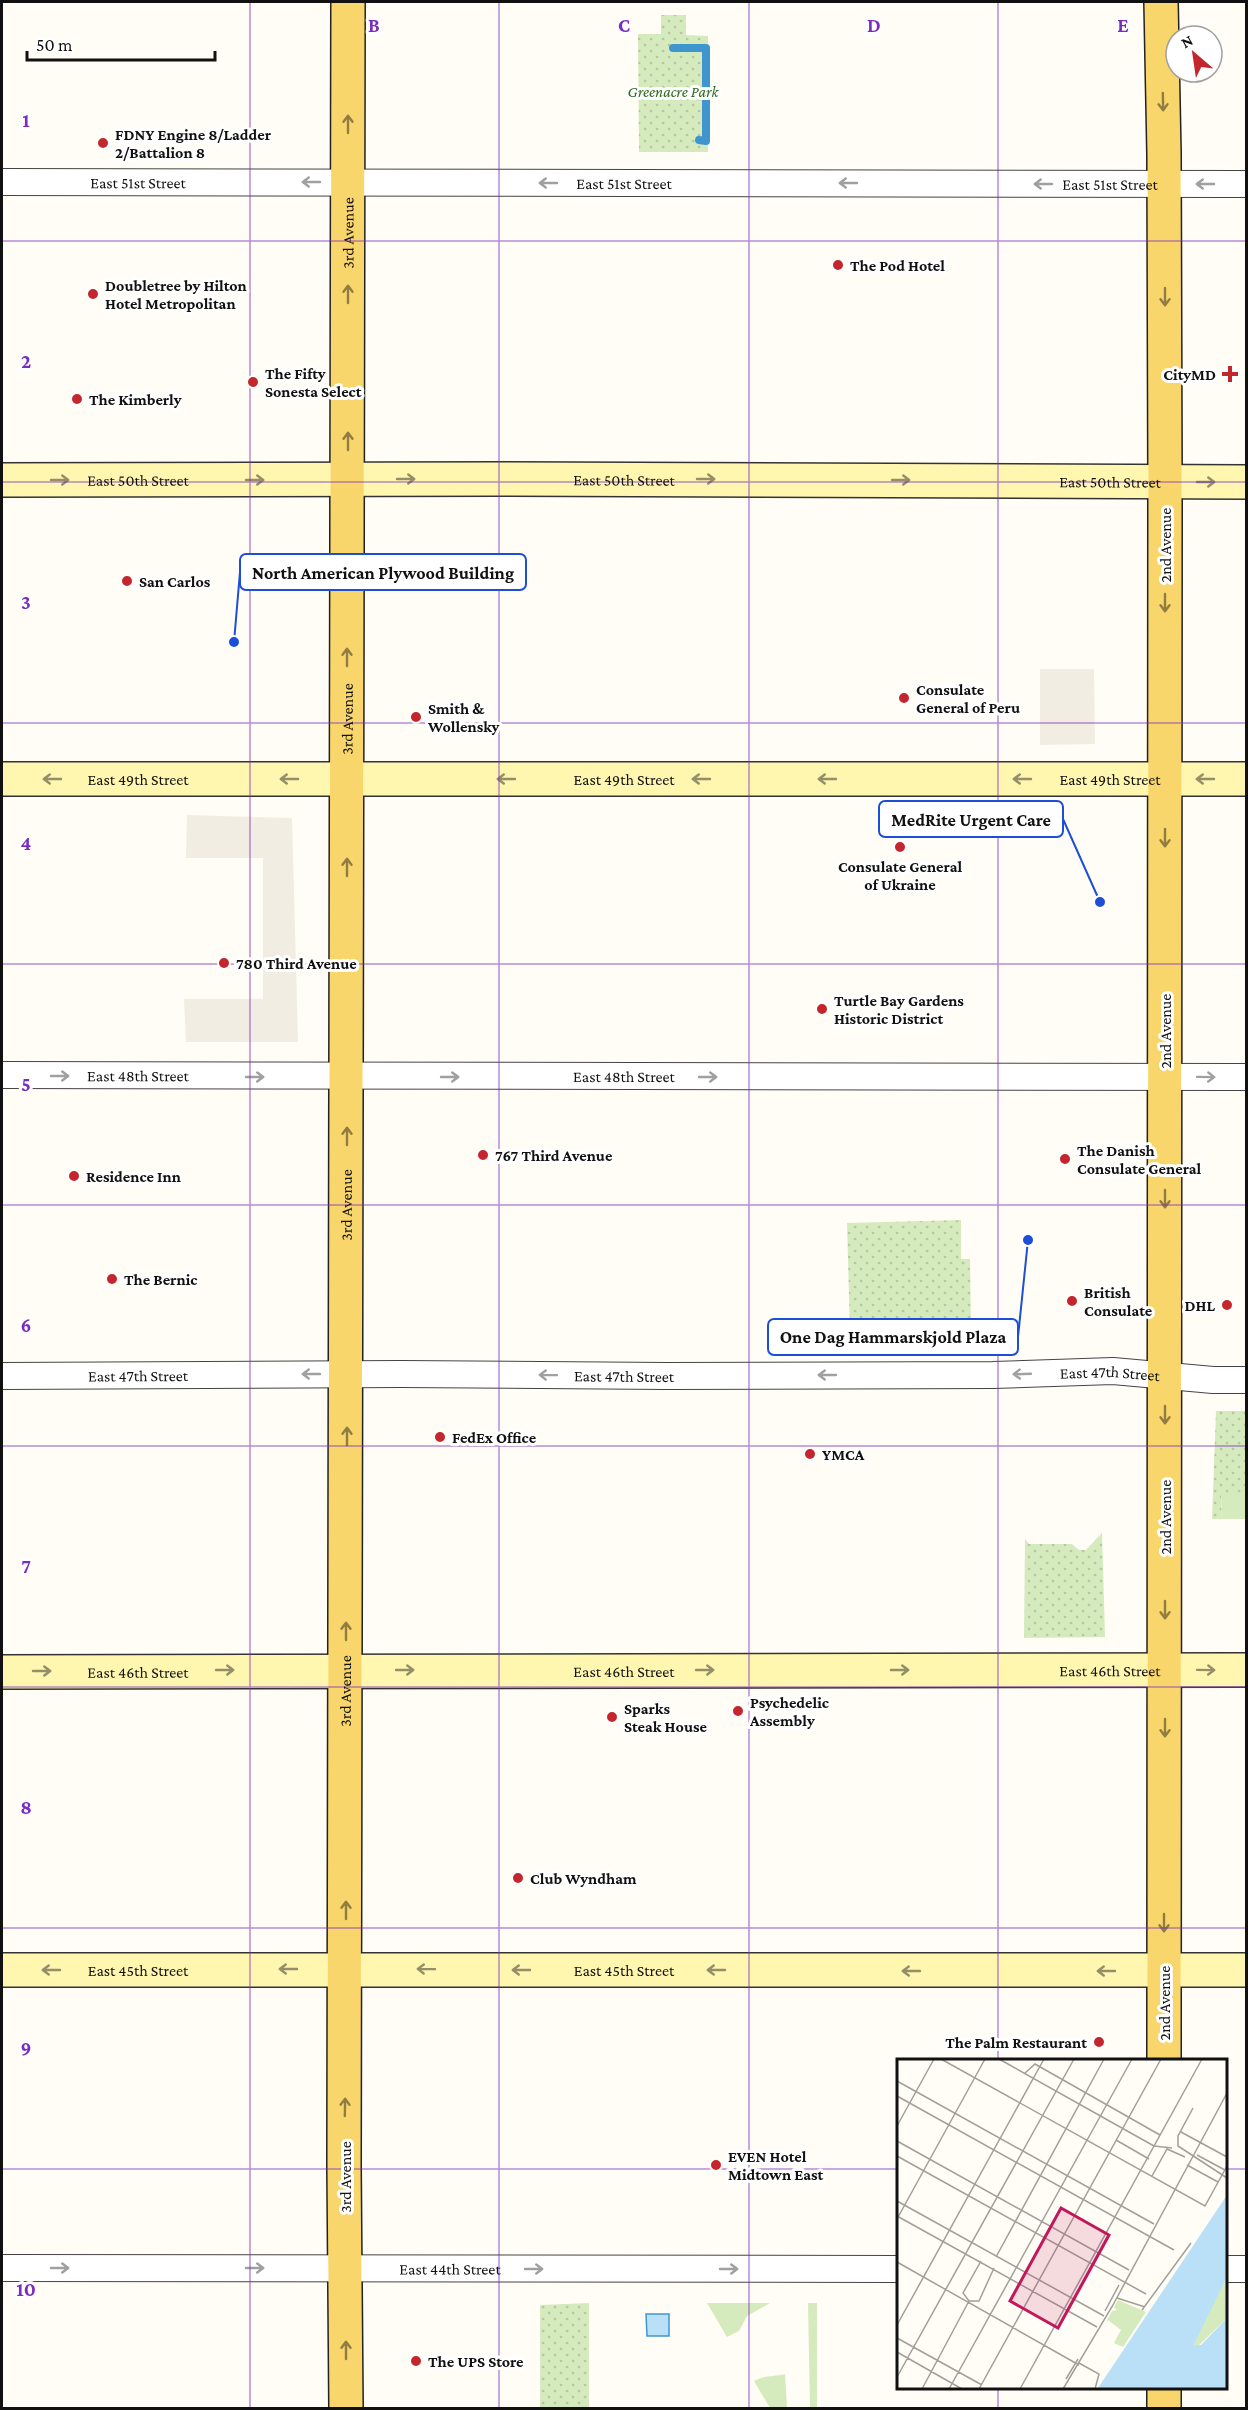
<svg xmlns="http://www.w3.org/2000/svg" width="1248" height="2410" font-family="'Crimson Pro',serif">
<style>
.park{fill:url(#park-dots)}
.garden{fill:#d5ebbd}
.plaza{fill:#f1ede2}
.water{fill:#b9e0f7;stroke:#3f96cf;stroke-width:1.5}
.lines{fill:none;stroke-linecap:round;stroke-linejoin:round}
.stream{stroke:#3f96cf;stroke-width:8}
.street-casing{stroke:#444;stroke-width:28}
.secondary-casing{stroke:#333;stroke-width:36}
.primary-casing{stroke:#222;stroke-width:36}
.street{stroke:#fff;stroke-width:26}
.secondary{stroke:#fff6b0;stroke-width:33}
.primary{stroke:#f9d66b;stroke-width:33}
.oneway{stroke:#917d42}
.oneway2{stroke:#a0a0a0}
.oneway3{stroke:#948f68}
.grid{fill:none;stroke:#7b2cbf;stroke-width:1.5;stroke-opacity:0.55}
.poi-dot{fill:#c4262e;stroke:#fff;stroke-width:2}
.labels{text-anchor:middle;stroke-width:6;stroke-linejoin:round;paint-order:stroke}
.park-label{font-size:16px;font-style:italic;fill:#2f6b1f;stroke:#fff}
.poi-label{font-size:16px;font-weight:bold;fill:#111;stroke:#fff;text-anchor:start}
.street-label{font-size:16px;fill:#111;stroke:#fff}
.inset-river{fill:none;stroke:#b9e0f7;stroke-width:3}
.inset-road{fill:none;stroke:#a09f9a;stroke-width:1.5}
.view{fill:#c2185b;fill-opacity:0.15;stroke:#c2185b;stroke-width:3}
.inset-edge{fill:none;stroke:#111;stroke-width:3}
.grid-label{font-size:20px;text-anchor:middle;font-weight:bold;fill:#7b2cbf;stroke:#fff;stroke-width:6;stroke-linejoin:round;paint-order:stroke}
.leader{fill:none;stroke:#1d4ed8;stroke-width:2}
.callout-dot{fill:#1d4ed8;stroke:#fff;stroke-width:2}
.callout{fill:#fff;stroke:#1d4ed8;stroke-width:2}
.callout-label{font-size:18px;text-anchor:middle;font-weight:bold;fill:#111}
</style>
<defs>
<pattern id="park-dots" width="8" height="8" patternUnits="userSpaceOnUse" patternTransform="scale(1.5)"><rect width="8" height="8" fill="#d5ebbd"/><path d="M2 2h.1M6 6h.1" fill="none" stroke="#b6c8a1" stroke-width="1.8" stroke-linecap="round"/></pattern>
</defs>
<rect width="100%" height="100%" fill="#fffdf5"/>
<path class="park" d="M661,15H686V35L708,36V152H639L638,34H661Z
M961,1220V1259H970L971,1329L850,1330L847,1223Z
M1216,1411H1246V1494H1221L1222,1519H1212Z
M1102,1533L1105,1637L1024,1638L1025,1539L1029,1544H1072L1079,1550H1086Z
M589,2303V2408H540V2305Z"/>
<path class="garden" d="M1221,1494H1246V1519H1222Z
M707,2303H770L747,2316L739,2331L727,2337Z
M808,2303H817V2408H810Z
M785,2374L787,2408H770L754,2381C765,2375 773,2377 785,2374Z"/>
<path class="plaza" d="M1040,669H1094L1095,744L1040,745Z
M187,815L292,818L298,1042H186L184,999H263V858H186Z"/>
<path class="water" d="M646,2314H669V2336H647Z"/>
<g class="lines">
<path class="stream" d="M673,48H706V141L699,140"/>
<g class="street-casing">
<g id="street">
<path id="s1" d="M2,182L1246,184"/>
<path id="s2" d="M2,1075L1246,1077"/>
<path id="s3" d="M2,1376L401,1374L667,1376L993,1375L1113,1371L1213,1380H1246"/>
<path id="s4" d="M2,2268L898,2269"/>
<path d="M1226,2269H1246"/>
</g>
</g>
<g class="secondary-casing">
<g id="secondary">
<path id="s5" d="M2,480L501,479L1246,482"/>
<path id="s6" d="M2,779H1246"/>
<path id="s7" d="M2,1672L1246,1670"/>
<path id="s8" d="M2,1970H1246"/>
</g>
</g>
<g class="primary-casing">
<g id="primary">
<path d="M1161,2L1164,154L1165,481L1164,2060"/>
<path d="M1164,2388V2408"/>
<path id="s9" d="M346,2408L344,2166L348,2"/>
</g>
</g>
<use href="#street" class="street"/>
<use href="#secondary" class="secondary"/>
<use href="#primary" class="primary"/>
</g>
<defs><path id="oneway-shaft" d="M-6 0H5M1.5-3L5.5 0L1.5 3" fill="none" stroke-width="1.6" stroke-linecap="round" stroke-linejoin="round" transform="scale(1.5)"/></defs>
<g class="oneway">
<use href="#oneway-shaft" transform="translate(1163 102) rotate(89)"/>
<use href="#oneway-shaft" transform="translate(348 124) rotate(-90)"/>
<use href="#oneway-shaft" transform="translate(348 294) rotate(-90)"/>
<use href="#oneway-shaft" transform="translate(1165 297) rotate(90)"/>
<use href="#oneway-shaft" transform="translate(348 441) rotate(-90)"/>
<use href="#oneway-shaft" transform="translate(1165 603) rotate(90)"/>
<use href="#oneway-shaft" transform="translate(347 657) rotate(-90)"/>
<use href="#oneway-shaft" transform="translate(1165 838) rotate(90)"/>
<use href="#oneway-shaft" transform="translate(347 867) rotate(-90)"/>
<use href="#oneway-shaft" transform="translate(347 1136) rotate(-90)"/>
<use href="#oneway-shaft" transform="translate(1165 1199) rotate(90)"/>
<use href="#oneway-shaft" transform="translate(1165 1415) rotate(90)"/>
<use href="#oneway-shaft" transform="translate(347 1436) rotate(-90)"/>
<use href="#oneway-shaft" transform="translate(1165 1610) rotate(90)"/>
<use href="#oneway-shaft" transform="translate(346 1631) rotate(-90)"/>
<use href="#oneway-shaft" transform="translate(1165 1728) rotate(90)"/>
<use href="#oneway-shaft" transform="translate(346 1910) rotate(-90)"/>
<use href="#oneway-shaft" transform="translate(1164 1923) rotate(90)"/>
<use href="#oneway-shaft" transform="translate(345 2107) rotate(-89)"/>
<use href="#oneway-shaft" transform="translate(346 2350) rotate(-90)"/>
</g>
<g class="oneway2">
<use href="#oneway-shaft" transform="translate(311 182) rotate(180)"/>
<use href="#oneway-shaft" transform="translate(548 183) rotate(-180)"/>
<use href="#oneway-shaft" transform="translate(848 183) rotate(-180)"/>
<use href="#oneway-shaft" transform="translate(1043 184) rotate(-180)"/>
<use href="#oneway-shaft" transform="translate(1205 184) rotate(180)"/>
<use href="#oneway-shaft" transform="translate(60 1076)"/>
<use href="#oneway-shaft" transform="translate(255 1077)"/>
<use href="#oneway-shaft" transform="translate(450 1077)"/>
<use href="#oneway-shaft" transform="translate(708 1077)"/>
<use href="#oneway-shaft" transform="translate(1206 1077) rotate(1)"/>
<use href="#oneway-shaft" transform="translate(311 1374) rotate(180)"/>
<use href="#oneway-shaft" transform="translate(1022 1374) rotate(178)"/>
<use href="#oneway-shaft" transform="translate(548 1375) rotate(-179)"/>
<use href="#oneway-shaft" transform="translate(827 1375) rotate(180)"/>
<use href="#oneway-shaft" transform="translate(60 2268)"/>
<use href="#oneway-shaft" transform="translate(255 2268)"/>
<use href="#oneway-shaft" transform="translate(534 2269)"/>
<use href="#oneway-shaft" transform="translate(729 2269)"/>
</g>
<g class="oneway3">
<use href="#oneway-shaft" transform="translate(406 479)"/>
<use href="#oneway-shaft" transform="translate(706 479)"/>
<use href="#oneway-shaft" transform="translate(60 480)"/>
<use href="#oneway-shaft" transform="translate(255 480)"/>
<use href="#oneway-shaft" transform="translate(901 480)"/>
<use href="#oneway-shaft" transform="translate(1206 482)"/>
<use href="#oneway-shaft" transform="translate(52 779) rotate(180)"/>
<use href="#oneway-shaft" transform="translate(289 779) rotate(180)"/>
<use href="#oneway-shaft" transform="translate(506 779) rotate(-180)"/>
<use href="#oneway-shaft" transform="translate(701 779) rotate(-180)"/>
<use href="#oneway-shaft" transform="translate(827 779) rotate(-180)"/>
<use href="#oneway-shaft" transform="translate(1022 779) rotate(-180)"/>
<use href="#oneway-shaft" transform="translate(1205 779) rotate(180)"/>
<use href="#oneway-shaft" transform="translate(225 1670)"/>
<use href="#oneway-shaft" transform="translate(405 1670)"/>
<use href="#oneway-shaft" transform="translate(705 1670)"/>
<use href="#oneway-shaft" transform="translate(900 1670)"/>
<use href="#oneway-shaft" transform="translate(1206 1670) rotate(1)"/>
<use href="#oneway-shaft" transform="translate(42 1671)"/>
<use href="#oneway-shaft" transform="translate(288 1969) rotate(180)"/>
<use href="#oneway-shaft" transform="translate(426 1969) rotate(-179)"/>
<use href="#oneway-shaft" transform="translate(51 1970) rotate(180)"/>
<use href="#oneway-shaft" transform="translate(521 1970) rotate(-180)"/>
<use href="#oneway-shaft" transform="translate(716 1970) rotate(-180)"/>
<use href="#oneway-shaft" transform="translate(911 1971) rotate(-180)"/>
<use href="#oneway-shaft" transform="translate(1106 1971) rotate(180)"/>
</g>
<path class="grid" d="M250,2V2408M499,2V2408M749,2V2408M998,2V2060M2,241H1246M2,482H1246M2,723H1246M2,964H1246M2,1205H1246M2,1446H1246M2,1687H1246M2,1928H1246M2,2169H898M1226,2169H1246M998,2388V2408"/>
<g class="poi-dot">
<circle cx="103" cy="143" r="6"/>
<circle cx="838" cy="265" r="6"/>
<circle cx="93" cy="294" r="6"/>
<path d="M1227 365h6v6h6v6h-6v6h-6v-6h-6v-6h6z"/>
<circle cx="253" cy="382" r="6"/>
<circle cx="77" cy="399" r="6"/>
<circle cx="127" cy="581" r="6"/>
<circle cx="904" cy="698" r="6"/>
<circle cx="416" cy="717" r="6"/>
<circle cx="900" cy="847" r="6"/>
<circle cx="224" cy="963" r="6"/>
<circle cx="822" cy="1009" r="6"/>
<circle cx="483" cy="1155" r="6"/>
<circle cx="1065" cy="1159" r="6"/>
<circle cx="74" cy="1176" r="6"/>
<circle cx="112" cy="1279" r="6"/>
<circle cx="1072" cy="1301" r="6"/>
<circle cx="1227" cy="1305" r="6"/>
<circle cx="440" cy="1437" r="6"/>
<circle cx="810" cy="1454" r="6"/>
<circle cx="738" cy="1711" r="6"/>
<circle cx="612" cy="1717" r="6"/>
<circle cx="518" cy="1878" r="6"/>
<circle cx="1099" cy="2042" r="6"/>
<circle cx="716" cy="2165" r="6"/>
<circle cx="416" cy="2361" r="6"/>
</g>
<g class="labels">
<g class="park-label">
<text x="673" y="97">Greenacre Park</text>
</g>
<g class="poi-label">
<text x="115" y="140">FDNY Engine 8/Ladder<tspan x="115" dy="18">2/Battalion 8</tspan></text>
<text x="850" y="271">The Pod Hotel</text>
<text x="105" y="291">Doubletree by Hilton<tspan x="105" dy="18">Hotel Metropolitan</tspan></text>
<text x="265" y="379">The Fifty<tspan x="265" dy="18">Sonesta Select</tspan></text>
<text x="1216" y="380" text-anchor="end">CityMD</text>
<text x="89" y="405">The Kimberly</text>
<text x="139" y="587">San Carlos</text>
<text x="916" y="695">Consulate<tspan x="916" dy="18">General of Peru</tspan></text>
<text x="428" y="714">Smith &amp;<tspan x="428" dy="18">Wollensky</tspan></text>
<text x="900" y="872" text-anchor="middle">Consulate General<tspan x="900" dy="18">of Ukraine</tspan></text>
<text x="236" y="969">780 Third Avenue</text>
<text x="834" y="1006">Turtle Bay Gardens<tspan x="834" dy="18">Historic District</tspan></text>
<text x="1077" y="1156">The Danish<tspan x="1077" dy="18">Consulate General</tspan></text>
<text x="495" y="1161">767 Third Avenue</text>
<text x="86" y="1182">Residence Inn</text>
<text x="124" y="1285">The Bernic</text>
<text x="1084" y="1298">British<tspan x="1084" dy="18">Consulate</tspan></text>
<text x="1215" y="1311" text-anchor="end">DHL</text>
<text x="452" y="1443">FedEx Office</text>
<text x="822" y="1460">YMCA</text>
<text x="750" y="1708">Psychedelic<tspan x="750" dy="18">Assembly</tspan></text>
<text x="624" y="1714">Sparks<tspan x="624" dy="18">Steak House</tspan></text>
<text x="530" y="1884">Club Wyndham</text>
<text x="1087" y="2048" text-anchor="end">The Palm Restaurant</text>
<text x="728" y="2162">EVEN Hotel<tspan x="728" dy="18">Midtown East</tspan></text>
<text x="428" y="2367">The UPS Store</text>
</g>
<g class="street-label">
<text dy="6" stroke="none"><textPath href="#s1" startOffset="136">East 51st Street</textPath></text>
<text dy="6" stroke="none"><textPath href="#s1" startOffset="622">East 51st Street</textPath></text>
<text dy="6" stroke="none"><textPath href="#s1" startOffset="1108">East 51st Street</textPath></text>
<text dy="6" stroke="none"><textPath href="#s9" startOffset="2175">3rd Avenue</textPath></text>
<text dy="6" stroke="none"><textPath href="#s5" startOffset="622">East 50th Street</textPath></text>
<text dy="6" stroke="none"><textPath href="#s5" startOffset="136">East 50th Street</textPath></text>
<text dy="6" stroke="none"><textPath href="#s5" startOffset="1108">East 50th Street</textPath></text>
<text transform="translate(1165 545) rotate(-90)" y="6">2nd Avenue</text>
<text dy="6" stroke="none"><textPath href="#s9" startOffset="1689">3rd Avenue</textPath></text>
<text dy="6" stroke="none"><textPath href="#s6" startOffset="136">East 49th Street</textPath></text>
<text dy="6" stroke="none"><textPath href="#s6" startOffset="622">East 49th Street</textPath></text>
<text dy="6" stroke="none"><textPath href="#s6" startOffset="1108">East 49th Street</textPath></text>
<text transform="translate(1165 1031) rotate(-90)" y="6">2nd Avenue</text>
<text dy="6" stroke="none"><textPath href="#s2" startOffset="136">East 48th Street</textPath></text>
<text dy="6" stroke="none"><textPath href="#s2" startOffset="622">East 48th Street</textPath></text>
<text dy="6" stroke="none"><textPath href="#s9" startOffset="1203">3rd Avenue</textPath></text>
<text dy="6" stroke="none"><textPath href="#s3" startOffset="1108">East 47th Street</textPath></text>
<text dy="6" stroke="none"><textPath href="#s3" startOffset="136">East 47th Street</textPath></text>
<text dy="6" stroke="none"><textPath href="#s3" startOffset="622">East 47th Street</textPath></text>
<text transform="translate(1165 1517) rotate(-90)" y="6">2nd Avenue</text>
<text dy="6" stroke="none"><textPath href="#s7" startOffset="622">East 46th Street</textPath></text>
<text dy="6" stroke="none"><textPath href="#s7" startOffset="1108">East 46th Street</textPath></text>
<text dy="6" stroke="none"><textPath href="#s7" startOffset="136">East 46th Street</textPath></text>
<text dy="6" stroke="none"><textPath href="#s9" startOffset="717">3rd Avenue</textPath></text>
<text dy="6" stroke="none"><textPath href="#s8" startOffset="136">East 45th Street</textPath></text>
<text dy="6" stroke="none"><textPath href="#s8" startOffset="622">East 45th Street</textPath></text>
<text transform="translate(1164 2003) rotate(-90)" y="6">2nd Avenue</text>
<text transform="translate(345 2177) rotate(-90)" y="6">3rd Avenue</text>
<text dy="6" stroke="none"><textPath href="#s4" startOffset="448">East 44th Street</textPath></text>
</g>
</g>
<g transform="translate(897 2059)">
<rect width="330" height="330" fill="#fffdf5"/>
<path d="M330,218V259L299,289L296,287L303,269ZM221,241L249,253L226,288L217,284L224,271L211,261L208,265L215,252L220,251L217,248Z" fill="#d5ebbd"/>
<path d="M330,136V218L296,287L304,286L330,259V330L201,329Z" fill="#b9e0f7"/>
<path class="inset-river" d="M228,330L330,183M241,330L330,199M294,330L319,316L330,315"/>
<path class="inset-road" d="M44,0L308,147L330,107M102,0L257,87M127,15L138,5L263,76M0,22L257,165M0,37L277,191M296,49L281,77V87L330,119M0,67L37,0M284,73L330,98M219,81L252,100M0,82L232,211M257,87L275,89M300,96L328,111M0,97L249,235M290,106L321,123M255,117L270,90L288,98M0,142L207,257M0,157L200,268M0,160L88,0M99,198L207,0M84,202L66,234L72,242H82L97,209M0,203L182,306M220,239L248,248M245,251L294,184M208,252L222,226M0,266L147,0M0,279L85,326M0,293L65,330M182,304L202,315L198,330M0,318L177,0M169,320L181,300M25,330L72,242M52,330L235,0M82,330L264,0M123,330L305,0M166,330L216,246L330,34"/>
<path class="view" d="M164,149L212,176L161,269L113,242Z"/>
<rect width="330" height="330" class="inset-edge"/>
</g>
<g class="grid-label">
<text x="374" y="32">B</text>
<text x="624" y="32">C</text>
<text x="874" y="32">D</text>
<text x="1123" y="32">E</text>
<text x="26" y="127">1</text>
<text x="26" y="368">2</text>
<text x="26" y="609">3</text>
<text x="26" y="850">4</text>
<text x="26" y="1091">5</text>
<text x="26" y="1332">6</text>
<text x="26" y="1573">7</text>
<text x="26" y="1814">8</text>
<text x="26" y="2055">9</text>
<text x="26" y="2296">10</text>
</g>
<path class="leader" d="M234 642L240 572M1100 902L1063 819M1028 1240L1018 1337"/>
<g class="callout-dot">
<circle cx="234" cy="642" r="6"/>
<circle cx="1100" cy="902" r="6"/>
<circle cx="1028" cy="1240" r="6"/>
</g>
<g class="callout">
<rect x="240" y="554" width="286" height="36" rx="6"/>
<rect x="879" y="801" width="184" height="36" rx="6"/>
<rect x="768" y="1319" width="250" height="36" rx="6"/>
</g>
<g class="callout-label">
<text x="383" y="579">North American Plywood Building</text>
<text x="971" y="826">MedRite Urgent Care</text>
<text x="893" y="1343">One Dag Hammarskjold Plaza</text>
</g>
<rect width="1248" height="2410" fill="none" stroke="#111111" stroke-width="6"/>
<g transform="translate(1194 54) rotate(331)"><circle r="28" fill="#ffffff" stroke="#a0a0a0" stroke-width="1.5"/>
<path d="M0-4.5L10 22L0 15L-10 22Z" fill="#c4262e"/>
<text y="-9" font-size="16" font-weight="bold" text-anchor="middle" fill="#111111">N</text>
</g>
<path d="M27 51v9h188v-9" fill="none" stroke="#111111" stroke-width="3"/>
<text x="36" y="51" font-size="18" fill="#111111" stroke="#ffffff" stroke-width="4.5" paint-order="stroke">50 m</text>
</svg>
